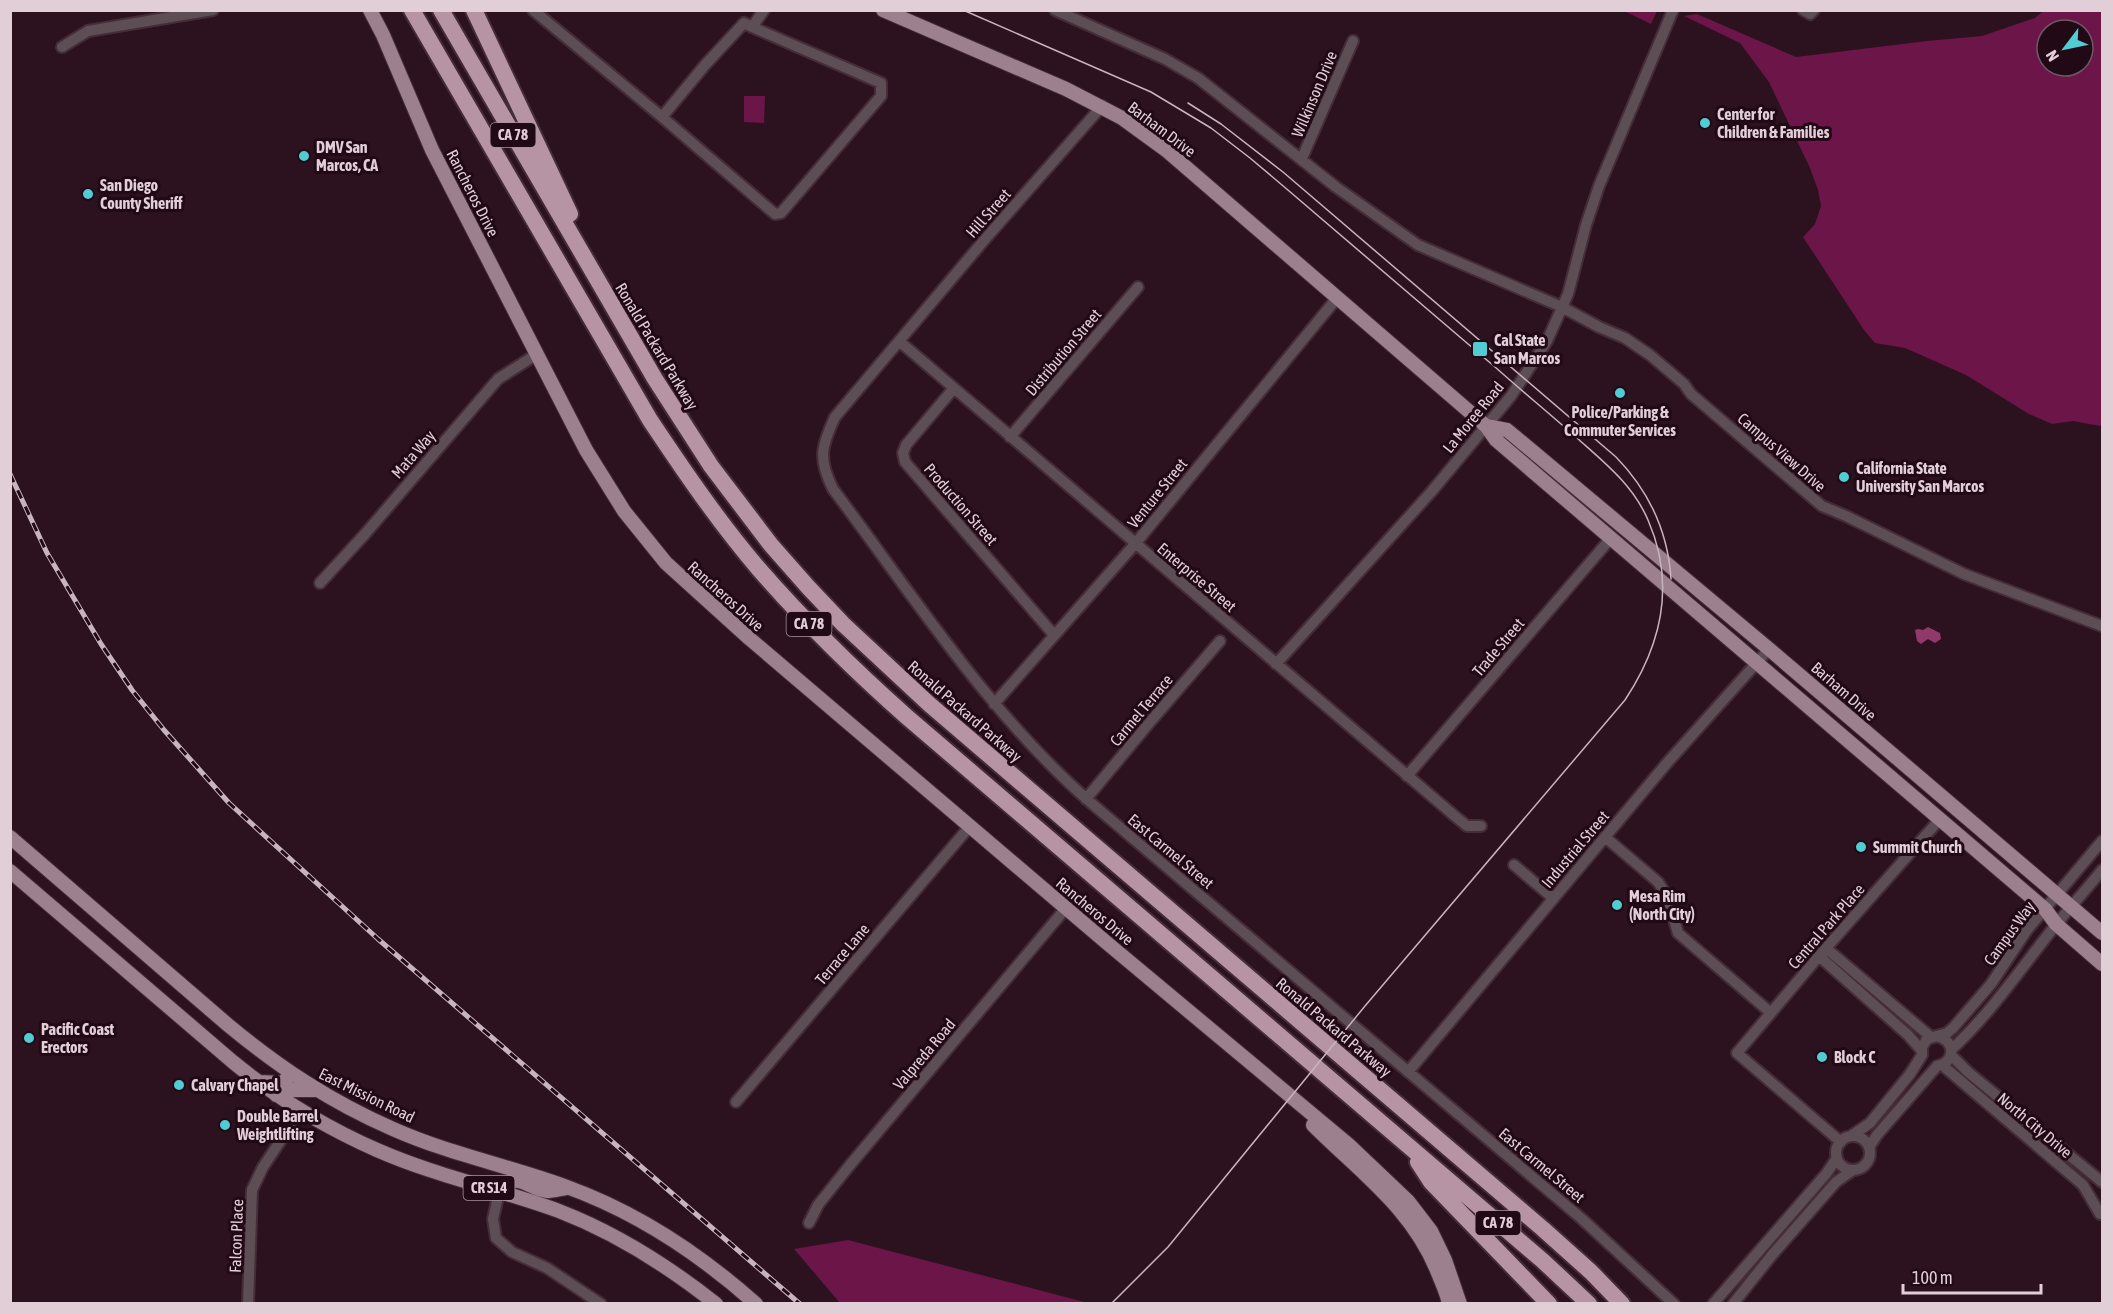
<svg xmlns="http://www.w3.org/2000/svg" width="2113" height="1314" font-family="'Asap Condensed',sans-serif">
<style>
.green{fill:#6b1548;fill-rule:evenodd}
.water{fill:#913a69}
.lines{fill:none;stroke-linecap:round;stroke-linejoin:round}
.minor-casing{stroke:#452c39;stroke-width:14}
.major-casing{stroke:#452c39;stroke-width:16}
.highway-casing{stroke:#452c39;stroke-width:20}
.minor{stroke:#5c4e54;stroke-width:10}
.major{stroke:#9d808d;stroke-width:14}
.highway{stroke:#b794a4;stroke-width:16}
.tram{stroke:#c8b4be;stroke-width:1.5}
.rail-casing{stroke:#c8b4be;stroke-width:5}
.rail{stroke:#210916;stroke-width:3;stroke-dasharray:9;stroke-linecap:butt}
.poi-dot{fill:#51ccd2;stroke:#210916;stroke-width:2}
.labels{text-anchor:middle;stroke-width:6;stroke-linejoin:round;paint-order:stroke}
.shield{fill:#210916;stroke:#a7939d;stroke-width:1.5}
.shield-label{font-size:15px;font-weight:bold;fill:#e1ced7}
.street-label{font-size:16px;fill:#e1ced7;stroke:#210916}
.poi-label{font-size:16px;font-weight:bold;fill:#e1ced7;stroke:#210916;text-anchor:start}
</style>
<rect width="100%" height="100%" fill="#2c121f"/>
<path class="green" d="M1624,11H1657L1651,24Z
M2043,11H2102V424L2100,426L2073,421L2052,424L2029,414L1966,375L1905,348L1875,343L1864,330L1803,237L1815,224L1821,206L1818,190L1810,168L1769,82L1740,43L1684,16L1697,14L1796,57L1927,41L1982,36L2035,18ZM2047,30H2083V66H2047Z
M744,96H765L764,123L744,122Z
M848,1240L1088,1303H840L794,1249Z"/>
<path class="water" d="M1928,627L1940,633L1941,639L1935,643L1928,639L1921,644L1917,641L1915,630L1918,629L1923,630Z"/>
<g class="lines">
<g class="minor-casing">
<path id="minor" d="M533,10L662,117L775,214L781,213L881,96V83L752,27L764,10
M1055,10L1165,59L1198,78L1336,187L1418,245L1562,307L1599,327L1625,338L1650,355L1684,384L1691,394L1822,506L1846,516L1964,574L2102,626
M1803,10L1810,14L1814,10
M62,47L88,31L213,10
M1102,106L986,238L835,417C821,447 818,459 833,489C915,598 993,720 1097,808L1582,1219L1674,1304
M662,117L705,65L744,23L752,27
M1302,158L1353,41
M899,341L1456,817L1467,826H1481
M954,388L906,445L903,453L905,462L1054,635
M1010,437L1138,287
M320,583L365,534L498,379L537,354
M1276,664L1432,491L1511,396L1547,341L1568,294L1586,225L1599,186L1673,10
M994,704L1135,544L1337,298
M1407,776L1611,538
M1086,799L1150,722L1220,641
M1605,837L1658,882L1667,896L1678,933L1771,1013
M1514,865L1553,898
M1827,949L1931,1037
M1819,956L1908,1035L1922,1051
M1952,1049C1991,1013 2021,968 2055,926C2070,907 2087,889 2102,870
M1951,1055L1968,1072L2102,1182
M1942,1065L2083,1185L2100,1214
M1408,1072L1667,763L1769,649
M736,1102L970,826
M1851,1136L1870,1123L1910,1074L1922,1055V1047L1927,1039L1947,1033L1953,1028L1991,984L2027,930L2102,841
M1836 1153a17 17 0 1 1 34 0a17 17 0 1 1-34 0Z
M1841,1142L1737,1053L1819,956L1940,819
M1869,1147L1877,1135L1937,1066C1957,1062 1955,1039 1936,1036
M499,1192L493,1219L496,1238L512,1252L547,1268L601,1304
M809,1223L818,1205L850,1165L1066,908
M248,1304L252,1190L263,1167L301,1110
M1713,1304L1826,1174L1837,1158
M1733,1304L1772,1255L1836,1182L1853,1170"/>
</g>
<g class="major-casing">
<path id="major" d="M370,10L383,35L432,150L586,450L624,511L666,563L750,639L1107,943L1349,1145L1408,1201L1431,1231L1445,1260L1460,1304
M883,10L1066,89L1122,118L1166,150L1486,426L1496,440L2045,909L2056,924L2102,964
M1486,426L1507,430L1769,649L2102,933
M10,837L228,1025C280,1068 331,1102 393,1129C449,1154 510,1166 567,1187C636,1212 701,1255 756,1304
M10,871L233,1062C277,1098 325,1127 377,1150C436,1176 499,1189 559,1211C616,1233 668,1266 716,1304
M258,1082L283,1083L291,1074
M276,1095L292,1090H315
M1313,1125C1360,1172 1413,1209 1438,1273C1442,1283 1447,1293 1449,1304
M499,1192C518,1169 525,1188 547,1191C552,1191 560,1189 566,1188"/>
</g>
<g class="highway-casing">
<path id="highway" d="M412,10L650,420C684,471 718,521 758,568C804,621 854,670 907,717L1543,1261L1589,1304
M441,10L655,379L711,466L771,545L808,587L843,624L929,704L1543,1229L1591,1272L1622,1304
M474,10L570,214
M1418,1162L1431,1182L1549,1304"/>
</g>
<use href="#minor" class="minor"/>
<use href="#major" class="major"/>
<use href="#highway" class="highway"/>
<path class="tram" d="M963,10L1151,92L1211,128L1250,158C1332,227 1413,297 1495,367C1522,391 1550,414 1577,438C1605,463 1633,485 1648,520C1676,584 1662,644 1625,700L1365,1006L1168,1247L1111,1304
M1188,103L1221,124L1283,172L1616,457C1649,491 1668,532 1671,579"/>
<g class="rail-casing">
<path id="rail" d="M10,474L47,553L101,644L132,690L164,730L229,803L378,939L800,1304"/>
</g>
<use href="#rail" class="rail"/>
</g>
<g class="poi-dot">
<circle cx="1705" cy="123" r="6"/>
<circle cx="304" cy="156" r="6"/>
<circle cx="88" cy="194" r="6"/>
<rect x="1472" y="341" width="16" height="16" rx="3"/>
<circle cx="1620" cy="393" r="6"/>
<circle cx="1844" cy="477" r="6"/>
<circle cx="1861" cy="847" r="6"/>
<circle cx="1617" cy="905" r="6"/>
<circle cx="29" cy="1038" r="6"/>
<circle cx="1822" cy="1057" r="6"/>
<circle cx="179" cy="1085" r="6"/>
<circle cx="225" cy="1125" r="6"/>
</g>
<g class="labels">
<g class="shield">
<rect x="490.5" y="123" width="45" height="24" rx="4.5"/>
<rect x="786.5" y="612" width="45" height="24" rx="4.5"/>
<rect x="463.5" y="1176" width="51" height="24" rx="4.5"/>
<rect x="1475.5" y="1211" width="45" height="24" rx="4.5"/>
</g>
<g class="shield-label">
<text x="513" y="140">CA 78</text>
<text x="809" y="629">CA 78</text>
<text x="489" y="1193">CR S14</text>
<text x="1498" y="1228">CA 78</text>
</g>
<g class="street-label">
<text transform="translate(1314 94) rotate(-67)" y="6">Wilkinson Drive</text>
<text transform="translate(1162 129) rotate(37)" y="6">Barham Drive</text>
<text transform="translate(473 193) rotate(63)" y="6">Rancheros Drive</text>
<text transform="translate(988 213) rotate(-49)" y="6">Hill Street</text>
<text transform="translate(657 346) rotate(59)" y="6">Ronald Packard Parkway</text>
<text transform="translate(1063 352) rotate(-50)" y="6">Distribution Street</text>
<text transform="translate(1473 417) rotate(-51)" y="6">La Moree Road</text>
<text transform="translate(1782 452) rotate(41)" y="6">Campus View Drive</text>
<text transform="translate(413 454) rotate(-49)" y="6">Mata Way</text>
<text transform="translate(1157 493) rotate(-51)" y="6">Venture Street</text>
<text transform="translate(961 504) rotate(49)" y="6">Production Street</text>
<text transform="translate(1197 577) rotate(40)" y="6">Enterprise Street</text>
<text transform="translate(726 596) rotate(42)" y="6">Rancheros Drive</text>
<text transform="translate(1498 647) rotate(-50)" y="6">Trade Street</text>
<text transform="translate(1844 691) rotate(41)" y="6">Barham Drive</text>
<text transform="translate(1141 710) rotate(-50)" y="6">Carmel Terrace</text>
<text transform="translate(965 711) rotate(41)" y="6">Ronald Packard Parkway</text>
<text transform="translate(1575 849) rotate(-50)" y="6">Industrial Street</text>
<text transform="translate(1171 851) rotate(40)" y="6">East Carmel Street</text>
<text transform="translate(1095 911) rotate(40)" y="6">Rancheros Drive</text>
<text transform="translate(1826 926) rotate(-49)" y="6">Central Park Place</text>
<text transform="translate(2009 933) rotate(-54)" y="6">Campus Way</text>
<text transform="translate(842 954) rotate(-50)" y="6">Terrace Lane</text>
<text transform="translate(1334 1027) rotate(40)" y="6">Ronald Packard Parkway</text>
<text transform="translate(924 1054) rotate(-50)" y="6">Valpreda Road</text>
<text transform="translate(367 1095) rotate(26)" y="6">East Mission Road</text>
<text transform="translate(2035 1125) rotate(40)" y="6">North City Drive</text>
<text transform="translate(1542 1165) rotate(40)" y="6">East Carmel Street</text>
<text transform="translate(236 1236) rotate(-88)" y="6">Falcon Place</text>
</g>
<g class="poi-label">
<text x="1717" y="120">Center for<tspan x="1717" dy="18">Children &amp; Families</tspan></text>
<text x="316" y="153">DMV San<tspan x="316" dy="18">Marcos, CA</tspan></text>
<text x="100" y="191">San Diego<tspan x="100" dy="18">County Sheriff</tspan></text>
<text x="1494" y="346">Cal State<tspan x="1494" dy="18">San Marcos</tspan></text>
<text x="1620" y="418" text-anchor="middle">Police/Parking &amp;<tspan x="1620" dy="18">Commuter Services</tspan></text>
<text x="1856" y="474">California State<tspan x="1856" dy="18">University San Marcos</tspan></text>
<text x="1873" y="853">Summit Church</text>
<text x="1629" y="902">Mesa Rim<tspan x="1629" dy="18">(North City)</tspan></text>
<text x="41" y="1035">Pacific Coast<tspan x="41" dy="18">Erectors</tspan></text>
<text x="1834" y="1063">Block C</text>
<text x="191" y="1091">Calvary Chapel</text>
<text x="237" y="1122">Double Barrel<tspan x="237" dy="18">Weightlifting</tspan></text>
</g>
</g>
<rect width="2113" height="1314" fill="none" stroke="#e1ced7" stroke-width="24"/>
<g transform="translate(2065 48) rotate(238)"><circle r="28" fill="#210916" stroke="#6e5863" stroke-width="1.5"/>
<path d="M0-4.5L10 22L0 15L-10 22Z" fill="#51ccd2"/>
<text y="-9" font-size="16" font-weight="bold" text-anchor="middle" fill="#e1ced7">N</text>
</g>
<path d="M1903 1284v9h138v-9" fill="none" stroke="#e1ced7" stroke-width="3"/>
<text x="1912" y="1284" font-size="18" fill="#e1ced7" stroke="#210916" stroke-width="4.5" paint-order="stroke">100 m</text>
</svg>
